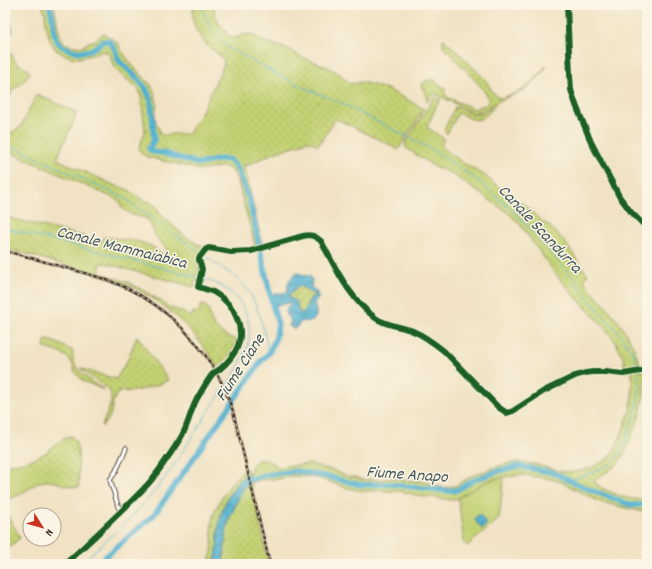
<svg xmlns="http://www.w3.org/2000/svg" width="652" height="569" font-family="Dekko,sans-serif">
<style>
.grass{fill:url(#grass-dots);stroke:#7f7e48}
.park{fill:#c3d173;stroke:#7f7e48}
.garden{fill:url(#garden-furrows);stroke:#7f7e48}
.water{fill:url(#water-waves);stroke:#466e77}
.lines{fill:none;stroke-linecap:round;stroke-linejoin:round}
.stream{stroke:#51b1d0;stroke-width:1}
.river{stroke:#51b1d0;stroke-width:5.5}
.minor-casing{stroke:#564637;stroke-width:5.5}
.tertiary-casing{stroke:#564637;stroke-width:6}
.minor{stroke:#fff;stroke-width:3.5}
.tertiary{stroke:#fff;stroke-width:4}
.rail-casing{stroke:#3b2a1e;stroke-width:2.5}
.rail{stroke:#fcf5e5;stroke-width:1;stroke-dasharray:3;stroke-linecap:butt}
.cycleway-casing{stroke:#fcf5e5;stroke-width:8}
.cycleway{stroke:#1b5e20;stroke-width:6}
.labels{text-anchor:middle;stroke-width:3;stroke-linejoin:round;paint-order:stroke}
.water-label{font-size:17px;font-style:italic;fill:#43595c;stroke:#fcf5e5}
</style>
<defs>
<pattern id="grass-dots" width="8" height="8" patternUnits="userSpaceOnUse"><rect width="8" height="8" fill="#c3d173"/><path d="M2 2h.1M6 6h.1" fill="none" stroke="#a8b463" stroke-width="1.8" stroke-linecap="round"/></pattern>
<pattern id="garden-furrows" width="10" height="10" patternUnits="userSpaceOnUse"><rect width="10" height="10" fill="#c3d173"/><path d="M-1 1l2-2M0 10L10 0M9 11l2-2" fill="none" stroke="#a8b463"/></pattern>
<pattern id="water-waves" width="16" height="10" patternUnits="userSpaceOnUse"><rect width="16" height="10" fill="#51b1d0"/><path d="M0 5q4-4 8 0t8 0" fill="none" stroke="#4490a8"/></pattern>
</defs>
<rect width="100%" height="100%" fill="#fcf5e5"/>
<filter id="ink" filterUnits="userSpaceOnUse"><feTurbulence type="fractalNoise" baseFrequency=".025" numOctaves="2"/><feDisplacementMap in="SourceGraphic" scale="8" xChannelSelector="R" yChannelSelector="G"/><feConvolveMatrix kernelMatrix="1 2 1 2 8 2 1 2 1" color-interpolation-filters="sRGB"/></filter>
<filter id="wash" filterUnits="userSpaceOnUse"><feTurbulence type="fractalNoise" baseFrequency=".012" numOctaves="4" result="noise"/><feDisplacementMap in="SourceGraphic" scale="16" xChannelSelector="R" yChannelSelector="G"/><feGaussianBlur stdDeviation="0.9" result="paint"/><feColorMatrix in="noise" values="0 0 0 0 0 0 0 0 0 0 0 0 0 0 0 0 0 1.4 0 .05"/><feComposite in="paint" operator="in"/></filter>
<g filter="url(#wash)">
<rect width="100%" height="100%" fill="#f0e2c3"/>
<path class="grass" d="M42,5H54C57,15 57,38 66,44C70,46 77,46 82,47L86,44L88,42L96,40L103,33L118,43L121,50L132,65L150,84L154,91L156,99L157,104L155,115L156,123L159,129L160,134C165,136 168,135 173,134C179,134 183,135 189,133L201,113L224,64C223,55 216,53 210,48C198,35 189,23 194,5H214V10L216,18L220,25L224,28L227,34L232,37L236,38L241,35L251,34L265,42L291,50L301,57L323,65L337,72L350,83L353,84L362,82L376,86L389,90L424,109L398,150L390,145L337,119L335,120L318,146L314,143L309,141H306L300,144L271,154L246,166L243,165L246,174L263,247L254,249H251L254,247L255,245L238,182C228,158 220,169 201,170L147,157L142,154L139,149L145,131L141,96L138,88L119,73L116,69L112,62L110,55L106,52L102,51L92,55L78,58L70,57L59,52L55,49L50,40L46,27L45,13Z
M5,9L12,28L13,31L7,40C8,45 12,57 15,61C20,67 28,66 30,73L19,86L12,90L11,94L5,102V86L10,78L8,74L5,72Z
M443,39L457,51L485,79L491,89L497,97L502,98L509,95L513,94L522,90L535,79L542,72L544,68L547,66L536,80L523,91L501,100L478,113H475L471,112L436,94L432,95L427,102C428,93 423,92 421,85L426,81L433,79L446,89L444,92L448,98L475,109L481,106H485C487,103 488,102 488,100C488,89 451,57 443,46Z
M37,94L77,113L57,159L114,185L129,190L144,201L150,202L156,206L158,209L159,213C171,223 188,242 203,246V249L196,258L199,269L194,287L108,264L101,263L99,273L128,282L141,289L159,300L168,307L183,312L190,317H191L192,313L200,311V307L202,304C210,307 209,313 211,320C214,329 228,339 236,339C236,351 226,361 217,368C214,362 210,356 206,350C186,322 157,297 125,284C108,277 90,272 72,267C50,261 28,254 5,249V217L54,229L102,241L104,237C118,239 135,239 149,245C155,247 159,254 165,255L167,253L166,249L156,236L151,226L146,218C143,217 141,217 139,217C132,216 126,211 121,207V203L116,199L5,150V131L7,130L10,133L20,128Z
M435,97L441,99L436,107L427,127L444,139L441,146L463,163L472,168L484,175L514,199L523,203L542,222L549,225L564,241L588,275L584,281C603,303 625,325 636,353C638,358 640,363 641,368H640L641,372L647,371V378L644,382V394L640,415L625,453L617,464L610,470L595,479V482C599,489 626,499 635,499C639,500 643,498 647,497L645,501H647V511H640L600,502L561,482L551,479L524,475L504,477L487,481L458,498L451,500L442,499L434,497H423L400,491H362L347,488L333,483L317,478L298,476H289L280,479L259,480L251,483L269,564H223C225,551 225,537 228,523C230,515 235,508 238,500C241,492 243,488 250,483L248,473C244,477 238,481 235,486C225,500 219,517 218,533C217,544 218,554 214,564H208C209,560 211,556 212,552C213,541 211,530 212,520C214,508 235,473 247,469L248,472H251V467L258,459C266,459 272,462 278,467L309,464L332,470L349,477H355L363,480L370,479L379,480L394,478L406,480L422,481L444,488L455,486L471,476L505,464L516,462L534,464L564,472L579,471L591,468L606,460L612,453L619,440L630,411L632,399V370L626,372L623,357L616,343L605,328L569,290L555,273L518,222L507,212L452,174L441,169L435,167L406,148L405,143L433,99Z
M495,106C479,124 478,122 458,113L447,134L444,130L455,107L472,114L478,115Z
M137,336L168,380L160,384L140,390L119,392C112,398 113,408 110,416C108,420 104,423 102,427C104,416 116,401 109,390L82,370L81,367L82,369L116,379L127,361Z
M48,340L55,342L73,351C70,370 92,381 104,390L83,381L74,371C74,357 56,350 44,348L45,341Z
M71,436L75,440L78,452L79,487C67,488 56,480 45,481C37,482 32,487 25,491C19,496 12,498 5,500V464C19,465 35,459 47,452C50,450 52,447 55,445C60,441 65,438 71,436Z
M5,510L20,538L5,551Z"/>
<path class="park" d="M504,477L499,519L467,546L464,543L459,505L460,502H458V498L487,481Z"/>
<path class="garden" d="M300,286L313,294H317L310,298L307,304L305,311L301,313L298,310L297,304L289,298C290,293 295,287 300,286Z"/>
<path class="water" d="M298,273L311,277L312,281L311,287L317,292V294C309,295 307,289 300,286C295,287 290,293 289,298C290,299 292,299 294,300C298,302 297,308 299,312L302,313L305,311C310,301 306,300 317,294L319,298L314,303C315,309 320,318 311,321C308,322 304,321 301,322L296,328L294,329L290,327L289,325L291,321C285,317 285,308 290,304L289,302H288V303L273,307L270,295L288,292C286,284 290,276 298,273Z
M248,472L250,483C243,488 241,492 238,500C235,508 230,515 228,523C225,537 225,551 223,564H214C218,554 217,544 218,533C219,516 225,499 235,486C238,481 244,477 248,472Z
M479,514L487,524L482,529L474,519Z"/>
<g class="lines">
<path class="stream" d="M204,5V15L213,32L227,47L247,58L300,86L341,103L433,150L479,181L517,215L565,268L590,300L622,337L635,356L638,371
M5,143L124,198L201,253
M5,228L198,277
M203,255C215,264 230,272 241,282C259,300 263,329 269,353
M571,480L594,472L610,464L617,457L624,446L637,407L640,387L638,374
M80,564C103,543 128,523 148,499C170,474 187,444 205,417C210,409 215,402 220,394C238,369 262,338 242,306C233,291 219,283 201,278"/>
<path class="river" d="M49,5C54,15 52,29 56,39C61,50 80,54 90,50C95,48 99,44 103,41H109L114,48L119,61L137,78L146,89L151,100L154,140L149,149L153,152L163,153L199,164L222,159L230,160L237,168L249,199L273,307L278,324L276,337L269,353L262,360L154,515L97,564
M244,484L247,480L265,475L296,471L329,477L361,485L390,484L447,491L457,490L474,480L498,471L518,466L554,473L588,489L631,505H643L647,504"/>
</g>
</g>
<g filter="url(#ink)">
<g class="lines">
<g class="minor-casing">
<path id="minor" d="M120,511L119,509L110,480L116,471L125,451L126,448
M65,564C93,538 122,512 148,484C160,470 170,454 180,439C189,425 190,410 198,397C202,390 206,383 211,376C213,373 217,371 220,369C226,364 232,357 236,350C247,329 234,304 215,293C210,290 204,289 198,287L202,269L199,260V258L206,249L209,248L231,252L251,251L303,236C311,234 315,236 321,241C334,265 346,291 366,310C371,314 375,319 381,321C391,326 403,327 413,331C425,336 434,343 444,351L498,407L507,413L513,411L544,391L575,376L585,373L593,372H605L623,374L647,370"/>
</g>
<g class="tertiary-casing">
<path id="tertiary" d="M567,5L570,75L571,90L576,105L591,142L619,196L631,212L647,228"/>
</g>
<use href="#minor" class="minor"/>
<use href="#tertiary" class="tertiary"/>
<g class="rail-casing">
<path id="rail" d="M5,251C25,256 46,262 66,268C81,272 96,276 110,281C154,297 192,331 216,372C223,384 228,397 233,411L270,564"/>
</g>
<use href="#rail" class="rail"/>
<g class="cycleway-casing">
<path id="cycleway" d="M567,5L570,75L571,90L576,105L591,142L619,196L631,212L647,228
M65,564C93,538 122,512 148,484C160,470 170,454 180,439C189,425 190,410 198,397C202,390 206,383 211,376C213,373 217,371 220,369C226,364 232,357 236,350C247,329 234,304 215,293C210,290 204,289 198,287L202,269L199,260V258L206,249L209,248L231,252L251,251L303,236C311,234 315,236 321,241C334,265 346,291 366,310C371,314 375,319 381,321C391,326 403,327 413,331C425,336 434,343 444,351L498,407L507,413L513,411L544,391L575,376L585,373L593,372H605L623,374L647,370"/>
</g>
<use href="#cycleway" class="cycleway"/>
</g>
</g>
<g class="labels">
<g class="water-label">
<text transform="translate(541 228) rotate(47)" y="6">Canale Scandurra</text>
<text transform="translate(122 246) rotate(14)" y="6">Canale Mammaiabica</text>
<text transform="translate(239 367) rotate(-57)" y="6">Fiume Ciane</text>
<text transform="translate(407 473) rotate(4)" y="6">Fiume Anapo</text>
</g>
</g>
<rect width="652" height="569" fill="none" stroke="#fcf5e5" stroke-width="20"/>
<g transform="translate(42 527) rotate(127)"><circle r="19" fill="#fcf5e5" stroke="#afa495"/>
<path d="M0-3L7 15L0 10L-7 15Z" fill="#c8321e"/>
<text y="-6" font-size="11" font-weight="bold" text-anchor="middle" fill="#3b2a1e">N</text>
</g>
</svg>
